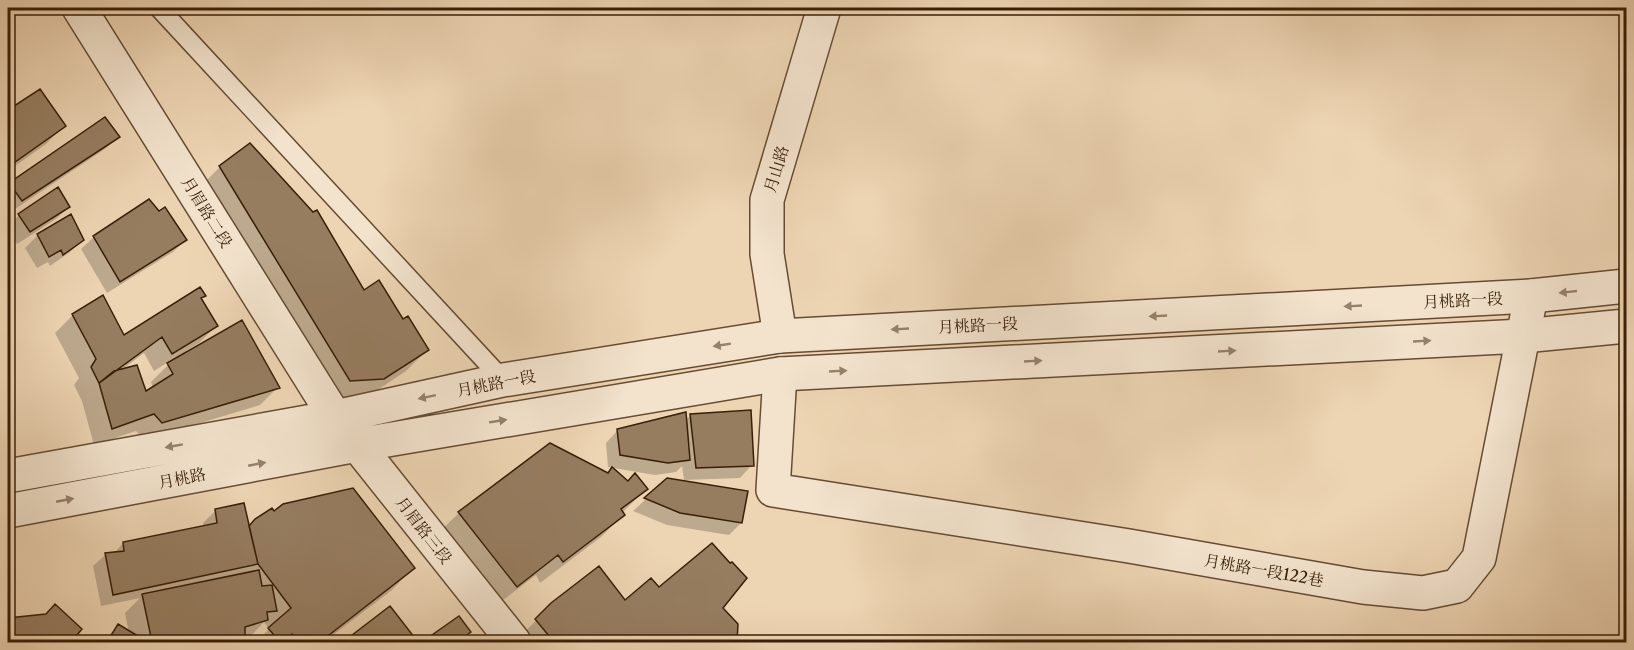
<svg xmlns="http://www.w3.org/2000/svg" width="1634" height="650" font-family="'Libre Caslon Text','Noto Serif TC',serif">
<style>
.shadow{fill:#0003;fill-rule:evenodd}
.building{fill:#967d60;stroke:#381f07;stroke-width:1.5}
.lines{fill:none;stroke-linecap:round;stroke-linejoin:round}
.service-casing{stroke:#654c32;stroke-width:21}
.minor-casing{stroke:#654c32;stroke-width:36}
.tertiary-casing{stroke:#654c32;stroke-width:36}
.service{stroke:#f3e3cd;stroke-width:18}
.minor{stroke:#f3e3cd;stroke-width:33}
.tertiary{stroke:#f3e3cd;stroke-width:33}
.oneway{fill:#96816a}
.labels{text-anchor:middle;stroke-width:5;stroke-linejoin:round;paint-order:stroke}
.street-label{font-size:16px;fill:#381f07;stroke:#f3e3cd}
</style>
<rect width="100%" height="100%" fill="#edd4b2"/>
<filter id="stains"><feTurbulence type="fractalNoise" baseFrequency=".00333" numOctaves="4"/><feColorMatrix values="0 0 0 0 .2 0 0 0 0 .09 0 0 0 0 .02 0 0 0 .5 -.17"/></filter>
<radialGradient id="worn" r=".72"><stop offset=".6" stop-color="#630" stop-opacity="0"/><stop offset="1" stop-color="#630" stop-opacity=".3"/></radialGradient>
<path class="shadow" d="M39,91L64,126L46,144L8,171V112Z
M105,119L118,137L105,149L9,213L8,210V186L10,184Z
M220,167L363,292L428,349L406,371L361,401L328,402L198,189Z
M68,207L56,219L17,244L8,229V227L19,215Z
M70,216L83,240L70,252L50,266L48,262L37,268L25,248L38,235Z
M94,237L185,240L173,252L107,293L81,249Z
M204,296L200,300L217,325L199,343L186,351L187,354L278,387L260,405L144,440L136,431L94,445L82,401L74,385L79,378L55,333L73,315L124,338ZM144,353L154,371L170,361L171,362L151,382L153,388L145,393L119,372Z
M690,416L752,465L740,478L684,480L682,466L676,472L655,475L608,467L606,443L618,430L685,421Z
M607,474L646,489L622,513L623,515L601,537L540,583L536,575L494,607L437,534L459,513Z
M668,479L741,523L729,535L667,525L633,511Z
M216,510L248,528L274,513L413,568L392,590L324,642H256L269,629L264,622L249,638L241,640L238,642H102L118,626L129,633L125,613L140,598L101,606L93,566L106,554L114,553L123,543L204,527L203,523Z
M659,589L721,608L737,624L736,642H515L552,604L625,603Z
M390,608L416,641L415,642H345Z
M46,615L71,642H8V619Z
M458,618L469,631L458,642H425Z"/>
<path class="building" d="M40,89L66,126L8,167V110Z
M105,117L120,137L22,201L9,183Z
M250,143L313,212L317,210L364,290L379,280L403,319L408,316L429,350L384,379L350,381L219,166Z
M58,187L70,207L30,232L18,214Z
M149,199L159,211L165,207L187,240L120,282L93,236Z
M71,214L84,240L63,255L61,250L49,257L37,234Z
M200,287L206,296L201,298L218,326L172,354L162,337L99,383L91,367L96,359L72,314L103,295L124,335Z
M242,320L280,388L162,423L154,414L112,429L99,383L114,371L137,365L146,391L173,374L167,363Z
M751,410L754,466L696,468L690,414Z
M686,412L690,460L668,463L620,455L617,429Z
M550,443L608,473L612,467L628,481L635,473L648,489L621,509L625,515L563,562L558,555L517,587L458,512Z
M667,478L748,491L742,523L680,513L644,498Z
M353,488L415,568L320,642H300L292,634L283,642H280L268,628L291,608L258,564L249,526L255,519L272,508L274,511L283,504Z
M244,503L258,564L113,595L105,553L124,551L123,542L217,523L215,509Z
M712,543L730,563L732,562L747,578L723,608L738,624L737,642H580L577,640L575,642H554L535,619L551,603L599,566L625,600L651,578L659,587Z
M259,570L262,586L272,585L277,611L267,612L268,620L245,627V638L218,642H166V640L152,642L142,594Z
M55,604L82,629L72,641L74,642H8V618L46,614Z
M390,606L418,642H343Z
M459,616L471,632L456,642H422Z
M118,624L148,642H107Z"/>
<g class="lines">
<g class="service-casing">
<path id="service" d="M159,8L503,380"/>
</g>
<g class="minor-casing">
<path id="minor" d="M780,336L767,254V200L824,8
M780,374L773,490L1129,546L1363,587L1423,593L1457,586L1479,558L1531,296"/>
</g>
<g class="tertiary-casing">
<path id="tertiary" d="M79,8L335,417L514,642
M8,476L335,417L503,380L780,336L1531,296L1626,286
M8,511L357,445L780,374L1523,336L1626,326"/>
</g>
<use href="#service" class="service"/>
<use href="#minor" class="minor"/>
<use href="#tertiary" class="tertiary"/>
</g>
<defs><path id="oneway-solid" d="M-6-.8H1V-3.2L6.5 0L1 3.2V.8H-6Z" transform="scale(1.5)"/></defs>
<g class="oneway">
<use href="#oneway-solid" transform="translate(1568 292) rotate(174)"/>
<use href="#oneway-solid" transform="translate(1353 306) rotate(177)"/>
<use href="#oneway-solid" transform="translate(1158 316) rotate(177)"/>
<use href="#oneway-solid" transform="translate(900 329) rotate(177)"/>
<use href="#oneway-solid" transform="translate(1422 341) rotate(-3)"/>
<use href="#oneway-solid" transform="translate(722 345) rotate(171)"/>
<use href="#oneway-solid" transform="translate(1227 351) rotate(-3)"/>
<use href="#oneway-solid" transform="translate(1033 361) rotate(-3)"/>
<use href="#oneway-solid" transform="translate(838 371) rotate(-3)"/>
<use href="#oneway-solid" transform="translate(427 397) rotate(168)"/>
<use href="#oneway-solid" transform="translate(498 421) rotate(-9)"/>
<use href="#oneway-solid" transform="translate(174 446) rotate(170)"/>
<use href="#oneway-solid" transform="translate(257 464) rotate(-11)"/>
<use href="#oneway-solid" transform="translate(65 500) rotate(-11)"/>
</g>
<g class="labels">
<g class="street-label">
<text transform="translate(776 169) rotate(-73)" y="6">月山路</text>
<text transform="translate(207 212) rotate(58)" y="6">月眉路二段</text>
<text transform="translate(1463 300) rotate(-3)" y="6">月桃路一段</text>
<text transform="translate(978 325) rotate(-3)" y="6">月桃路一段</text>
<text transform="translate(496 383) rotate(-11)" y="6">月桃路一段</text>
<text transform="translate(182 478) rotate(-11)" y="6">月桃路</text>
<text transform="translate(424 530) rotate(52)" y="6">月眉路三段</text>
<text transform="translate(1264 570) rotate(10)" y="6">月桃路一段122巷</text>
</g>
</g>
<rect width="1634" height="650" fill="none" stroke="#edd4b2" stroke-width="30"/>
<rect x="9" y="9" width="1616" height="632" fill="none" stroke="#381f07" stroke-width="3"/>
<rect x="15" y="15" width="1604" height="620" fill="none" stroke="#381f07" stroke-width="1.5"/>
<rect width="100%" height="100%" filter="url(#stains)"/>
<rect width="100%" height="100%" fill="url(#worn)"/>
</svg>
